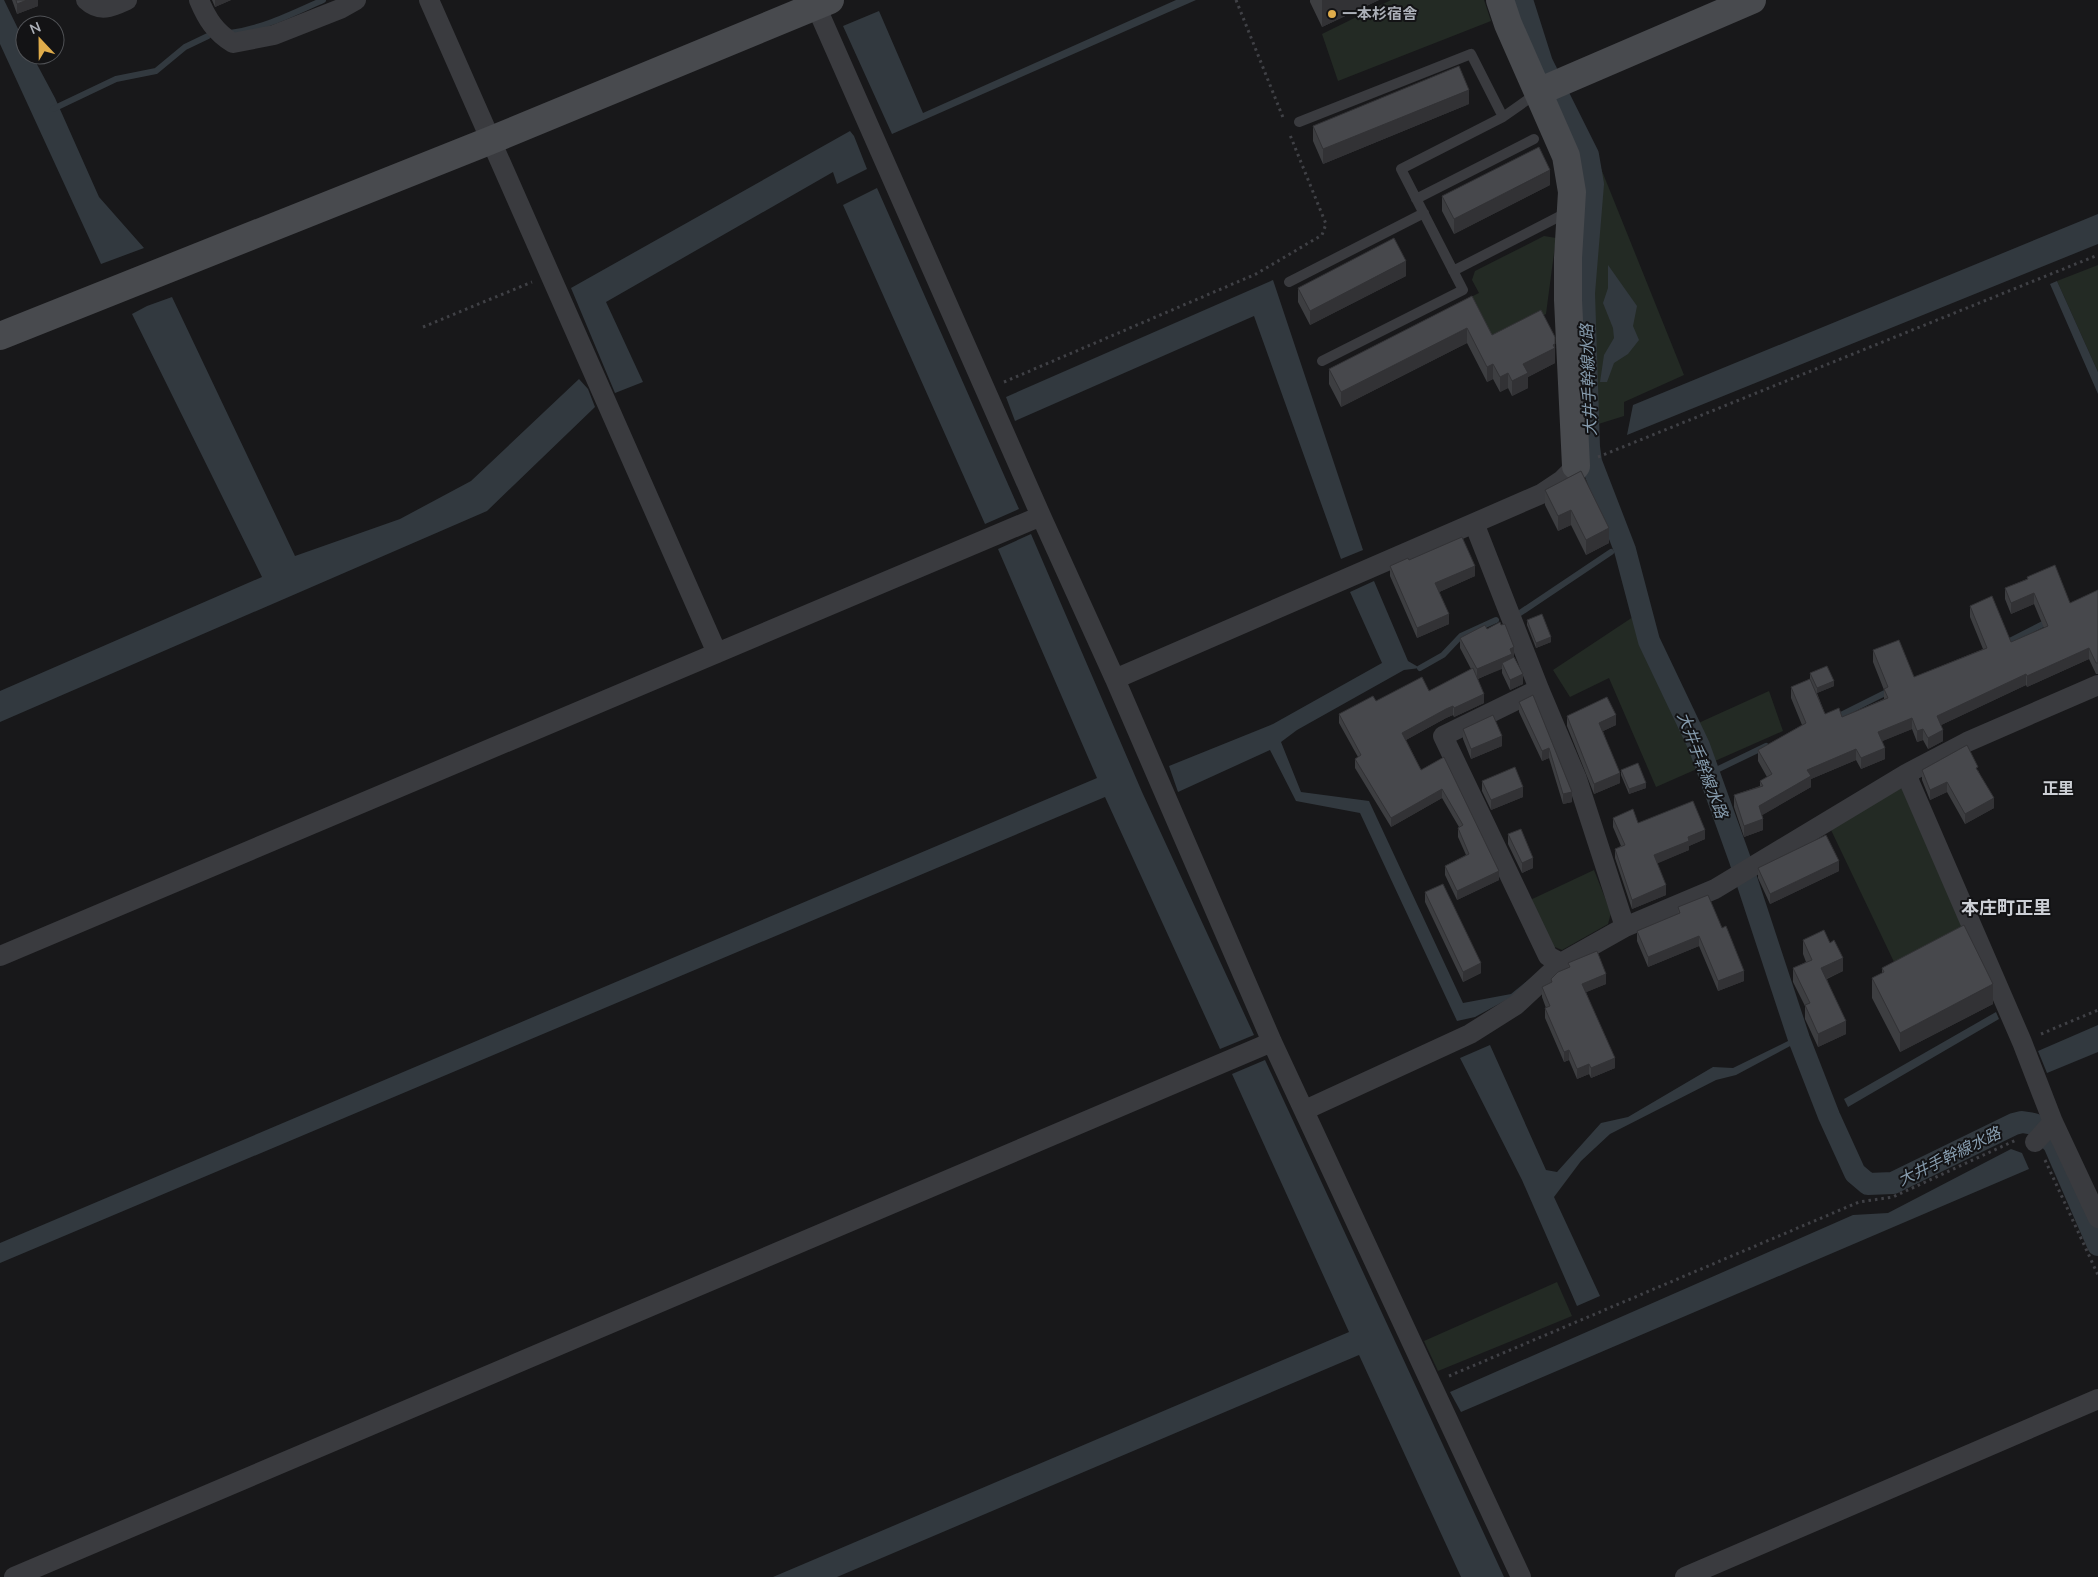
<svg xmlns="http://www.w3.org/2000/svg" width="2098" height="1577" font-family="'Nunito Sans','Noto Sans JP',sans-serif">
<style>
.green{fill:#232a24}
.water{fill:#32393f}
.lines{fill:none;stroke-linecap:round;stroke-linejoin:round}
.stream{stroke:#32393f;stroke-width:6}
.canal{stroke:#32393f;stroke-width:22}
.path{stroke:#404146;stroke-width:3;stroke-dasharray:2.5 4;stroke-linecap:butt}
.lane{stroke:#3a3b3f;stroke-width:10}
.street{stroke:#3a3b3f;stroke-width:20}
.secondary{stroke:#484a4e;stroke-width:28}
.wall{fill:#3d3e41}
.shaded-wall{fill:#323235}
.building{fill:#47484c;stroke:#323235}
.poi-dot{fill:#dfac4b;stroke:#131315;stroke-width:2}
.labels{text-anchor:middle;stroke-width:4;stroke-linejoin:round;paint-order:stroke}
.poi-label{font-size:15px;font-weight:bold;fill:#acb0b8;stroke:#131315;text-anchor:start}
.water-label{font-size:16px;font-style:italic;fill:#879daf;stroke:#131315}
.neighbourhood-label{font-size:16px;font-weight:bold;fill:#cccfd5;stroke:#131315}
.quarter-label{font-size:18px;font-weight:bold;fill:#cccfd5;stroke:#131315}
</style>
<rect width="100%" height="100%" fill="#18181a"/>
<path class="green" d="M1391,0H1484L1491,21L1338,81L1322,34Z
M1600,166L1684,375L1624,402V416L1592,426L1591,285Z
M1544,236L1556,238L1546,314L1494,342L1471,297L1479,293L1472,280L1475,271Z
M2098,265V372L2057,281Z
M1636,615L1644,643L1683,730L1769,691L1783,731L1656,787L1609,678L1570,697L1553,670Z
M1905,784L1966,928L1895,964L1831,830Z
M1594,870L1611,913L1608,924L1562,950L1550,945L1528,901Z
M1557,1282L1572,1316L1438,1371L1424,1341Z"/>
<path class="water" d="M0,0H4L25,43V55H32L55,98L99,197L144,248L101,264L0,44Z
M1176,0H1196L892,134L843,26L879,11L923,113Z
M850,131L854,136L867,169L837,184L833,172L606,302L643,382L615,393L571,288Z
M877,188L1019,509L985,524L843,205Z
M2098,214V244L1627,435L1633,405Z
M1608,265L1637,306L1633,326L1639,340L1628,354L1614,363L1607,382H1600L1604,355L1614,338L1613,328L1603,303L1608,288Z
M1273,280L1363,550L1341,559L1254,316L1015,421L1006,397Z
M2057,281L2098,372V394L2050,284Z
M172,297L295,556L400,519L471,481L579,379L588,389L595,407L487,511L0,722V691L262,577L132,314L147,306Z
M1031,534L1142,792L1254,1035L1220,1049L1105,797L0,1263V1243L1097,778L998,549Z
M1374,581L1408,661L1420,668L1404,670L1297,730L1281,742L1301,792L1369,801L1463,1003L1511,994L1538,972L1519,993L1475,1017L1457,1021L1360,813L1296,801L1270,750L1178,792L1169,766L1273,724L1382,663L1350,592Z
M1996,1012L1999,1019L1848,1107L1844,1099Z
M2098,1025V1052L2047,1073L2038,1051Z
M1792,1039L1794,1044L1736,1075L1716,1080L1610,1134L1581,1161L1554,1197L1600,1296L1577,1306L1522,1180L1460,1058L1490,1045L1546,1170L1557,1172L1601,1123L1628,1117L1713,1067L1733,1068Z
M1265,1060L1504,1577H1461L1359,1355L837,1577H773L1349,1332L1232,1074Z
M2011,1149L2022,1153L2029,1169L1461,1412L1450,1392L1853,1215L1888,1213Z"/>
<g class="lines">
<path class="stream" d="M230,33C262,29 294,13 323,0
M53,109L116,79L156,71L185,47L208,36
M1517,615L1611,552
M2004,644L2049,621
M1420,668L1443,655L1461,636L1496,620
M1835,718L1891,690
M1708,774L1766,746"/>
<path class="canal" d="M1522,0L1542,63L1588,155L1593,184L1584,293L1589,447L1591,462L1625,550L1649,641L1699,746L1740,860L1799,1039L1829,1116L1855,1173L1868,1184L1893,1183L2014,1124L2022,1122L2034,1124L2054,1144L2098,1245"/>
<path class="path" d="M1236,0L1284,120
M423,327L532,282
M1004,382L1256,274L1322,235L1326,224L1290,135
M1598,457L2098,255
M2041,1034L2098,1010
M2045,1160L2098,1275
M1449,1376L1859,1202L1893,1197L2016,1140"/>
<path class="lane" d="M1299,122L1471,54L1503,117
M1416,199L1534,139
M1453,271L1568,212
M1289,282L1424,213
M1322,361L1463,290L1401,169L1503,117L1537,93"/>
<path class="street" d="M86,0C100,13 112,7 127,0
M199,0C207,19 215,32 233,43L274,35L340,9L356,0
M429,0L717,653
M816,6L1041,516L1115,679L1541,494L1562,480L1576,466
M1474,523L1539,689L1577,779L1625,927
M1115,679L1272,1042L1521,1577
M1539,689L1443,736L1548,956L1561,963
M1906,774L2022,1042L2053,1122L2098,1218
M0,956L1041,516
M1305,1110L1470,1034L1516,1005L1561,963L1625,927L1715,889L1906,774L1967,742L2098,685
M2035,1142L2053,1122
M14,1577L1272,1042
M1685,1577L2098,1399"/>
<path class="secondary" d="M1500,0L1508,24L1566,156L1572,192L1568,258V300L1576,466
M1538,92L1752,0
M0,336L489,141L830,0"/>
</g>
<path class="wall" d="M12,0H38V6L17,14Z
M212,0H231L215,7Z
M1310,0H1379L1322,27L1310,2Z
M1469,104L1323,164L1313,141V126Z
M1550,185L1454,234L1442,211V196Z
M1406,276L1310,325L1298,302V288Z
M1472,296L1492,335L1555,359V363L1528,377V388L1512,396L1508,388L1500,392L1493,379L1487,382L1467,343L1341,407L1329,384V369Z
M1581,471L1609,543L1586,555L1571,525L1558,531L1545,505V490Z
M1409,560L1475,576L1439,592L1449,624L1417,638L1390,576V566Z
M2027,577L2070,603L2098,590V674H2096L2089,659L2027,687L2026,685L1941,725L1943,741L1928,749L1923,740L1917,742L1912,729L1882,741L1885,759L1861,769L1856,760L1811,779V787L1762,815L1763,830L1744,837L1734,807V795L1760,786V781L1767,777L1758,761V750L1802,725L1791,698V687L1810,679V673L1834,686L1817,693L1825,714L1842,717L1884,699V690L1873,662V650L1914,677L1983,649L1970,617V606L2011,642L2044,628L2034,604L2011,614L2005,599V588L2027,579Z
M1527,620L1551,642L1536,648L1527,625Z
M1487,629L1514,657L1523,684L1510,690L1502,673V668L1478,679L1484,703L1454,717L1453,715L1446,718L1406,740L1421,770L1444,757L1499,880L1457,900L1445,875V866L1466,855L1458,837V828L1459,827L1442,798L1391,827L1355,768V759L1358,757L1339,723V714L1376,701L1429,691L1471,669L1460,648V638Z
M1533,695L1572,802L1563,804L1549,758L1542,761L1519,712V702Z
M1567,716L1616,725L1603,731L1620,783L1594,794L1567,726Z
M1463,729L1502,746L1471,759L1463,739Z
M1621,770L1646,788L1629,794L1621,775Z
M1922,770H1978L1994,808L1965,824L1947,792L1930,800L1922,780Z
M1482,781L1523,797L1491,810L1482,791Z
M1613,818L1638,823L1705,839L1689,846V850L1657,863L1666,895L1632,909L1615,858V849L1621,846L1613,827Z
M1508,834L1533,868L1522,873L1508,844Z
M1758,868L1839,871L1770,904L1758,878Z
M1425,892L1481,973L1463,982L1425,902Z
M1678,907L1744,981L1718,991L1699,946L1648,967L1637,941V931L1678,914Z
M1803,940L1843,971L1827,979L1846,1034L1818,1047L1805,1019V1006L1793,982V968L1806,962L1803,954Z
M1568,963L1606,984L1586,992L1615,1068L1591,1078L1589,1074L1577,1079L1569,1060L1564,1062L1545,1018V1008H1546L1542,997V987L1551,982V979L1568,968Z
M1882,968L1993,1004L1900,1052L1872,998V978L1882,973Z"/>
<path class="shaded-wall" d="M27,0H38V6L17,14V4Z
M215,0H231L215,7Z
M1322,0H1379L1322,27Z
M1469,90V104L1323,164V149Z
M1550,170V185L1454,234V219Z
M1406,261V276L1310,325V311Z
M1467,328V343L1341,407V392Z
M1555,344V363L1528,377V388L1512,396V381L1523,364Z
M1493,364V379L1487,382V367Z
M1508,373V388L1500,392V377Z
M1571,510V525L1558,531V516Z
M1609,528V543L1586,555V540Z
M1475,566V576L1435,594V583Z
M2034,593V604L2011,614V603Z
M1449,614V624L1417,638V628Z
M1551,637V642L1536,648V643Z
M1514,647V657L1502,663V669L1477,679V669L1510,649Z
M2089,648V659L2027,687V676Z
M1523,674V684L1510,690V680Z
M2026,674V685L1937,727V716Z
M1834,681V686L1817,693V688Z
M1484,694V703L1454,717V708Z
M1453,706V715L1446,718L1402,742V733L1446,709Z
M1616,715V725L1599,733V723Z
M1912,718V729L1878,743V732Z
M1923,729V740L1917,742V731Z
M1943,730V741L1928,749V738Z
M1502,736V746L1471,759V749Z
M1549,748V758L1542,761V751Z
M1885,748V759L1861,769V758Z
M1856,749V760L1811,779V787L1759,817V806L1807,770Z
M1620,773V783L1594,794V784Z
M1947,782V792L1930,800V790Z
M1646,783V788L1629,794V789Z
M1523,787V797L1491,810V800Z
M1442,789V798L1391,827V818Z
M1572,792V802L1563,804V794Z
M1994,798V808L1965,824V814Z
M1763,819V830L1744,837V826Z
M1705,830V839L1689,846V850L1654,865V855L1688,837Z
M1533,858V868L1522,873V863Z
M1839,861V871L1770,904V894Z
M1499,871V880L1457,900V891Z
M1666,885V895L1632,909V900Z
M1699,936V946L1648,967V957Z
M1843,958V971L1821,981V968Z
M1481,963V973L1463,982V972Z
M1744,971V981L1718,991V981Z
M1606,974V984L1582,994V984Z
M1993,984V1004L1900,1052V1033Z
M1846,1021V1034L1818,1047V1034Z
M1569,1050V1060L1564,1062V1052Z
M1615,1058V1068L1591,1078V1068Z
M1589,1064V1074L1577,1079V1069Z"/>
<path class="building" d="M16,0H27L17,4Z
M1459,66L1469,90L1323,149L1313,126Z
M1539,147L1550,170L1454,219L1442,196Z
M1394,238L1406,261L1310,311L1298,288Z
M1472,296L1492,335L1541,310L1555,337V344L1553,345L1555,348L1523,364L1528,373L1512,381L1508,373L1500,377L1493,364L1487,367L1467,328L1341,392L1329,369Z
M1581,471L1609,528L1586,540L1571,510L1558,516L1545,490Z
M1462,537L1475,566L1435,583L1449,614L1417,628L1390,566L1408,558L1409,560Z
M2055,565L2070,603L2098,590V663H2096L2089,648L2027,676L2026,674L1937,716L1943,730L1928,738L1923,729L1917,731L1912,718L1878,732L1885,748L1861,758L1856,749L1807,770L1811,776L1759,806L1763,819L1744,826L1734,795L1763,786L1760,781L1772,774L1758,750L1806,723L1791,687L1810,679L1825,714L1839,708L1842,717L1888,698L1884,689L1888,687L1873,650L1899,640L1914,677L1987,648L1970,606L1992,596L2011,642L2048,626L2034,593L2011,603L2005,588L2028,579L2027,577Z
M1542,614L1551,637L1536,643L1527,620Z
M1500,622L1501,625L1505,624L1514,647L1510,649L1512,654L1477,669L1460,638L1485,625L1487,629Z
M1514,657L1523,674L1510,680L1502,663Z
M1827,666L1834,681L1817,688L1810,673Z
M1473,668L1484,694L1454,708L1453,706L1446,709L1402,733L1421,770L1444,757L1499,871L1457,891L1445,866L1469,854L1458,828L1463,825L1442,789L1391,818L1355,759L1361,755L1339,714L1373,696L1376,701L1422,677L1429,691Z
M1533,695L1572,792L1563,794L1549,748L1542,751L1519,702Z
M1607,697L1616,715L1599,723L1620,773L1594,784L1567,716Z
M1493,715L1502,736L1471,749L1463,729Z
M1967,745L1978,767L1976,768L1994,798L1965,814L1947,782L1930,790L1922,770Z
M1638,763L1646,783L1629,789L1621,770Z
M1515,767L1523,787L1491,800L1482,781Z
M1693,801L1705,830L1688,837L1689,841L1654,855L1666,885L1632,900L1615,849L1625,845L1613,818L1633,809L1638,823Z
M1521,829L1533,858L1522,863L1508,834Z
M1826,835L1839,861L1770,894L1758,868Z
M1443,884L1481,963L1463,972L1425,892Z
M1708,895L1722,928L1726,926L1744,971L1718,981L1699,936L1648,957L1637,931L1680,913L1678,907Z
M1964,925L1993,984L1900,1033L1872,978L1884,972L1882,968Z
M1824,930L1830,943L1834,940L1843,958L1821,968L1846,1021L1818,1034L1805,1005L1810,1003L1793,968L1812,960L1803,940Z
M1597,951L1606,974L1582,984L1615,1058L1591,1068L1589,1064L1577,1069L1569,1050L1564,1052L1545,1008L1550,1006L1542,987L1552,982L1551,979L1558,972L1570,967L1568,963Z"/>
<circle class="poi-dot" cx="1332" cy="14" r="5"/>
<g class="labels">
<g class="poi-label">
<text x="1342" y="19">一本杉宿舎</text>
</g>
<g class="water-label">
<text transform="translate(1588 380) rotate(-92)" y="6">大井手幹線水路</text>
<text transform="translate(1703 765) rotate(69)" y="6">大井手幹線水路</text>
<text transform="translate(1949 1156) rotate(-26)" y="6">大井手幹線水路</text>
</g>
<g class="neighbourhood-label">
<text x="2058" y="794">正里</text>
</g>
<g class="quarter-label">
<text x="2006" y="914">本庄町正里</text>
</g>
</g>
<g transform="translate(40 40) rotate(338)"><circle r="24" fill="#131315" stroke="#505256"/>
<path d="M0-4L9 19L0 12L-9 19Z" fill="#dfac4b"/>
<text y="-8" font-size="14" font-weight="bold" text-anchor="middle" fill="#acb0b8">N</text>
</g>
</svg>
